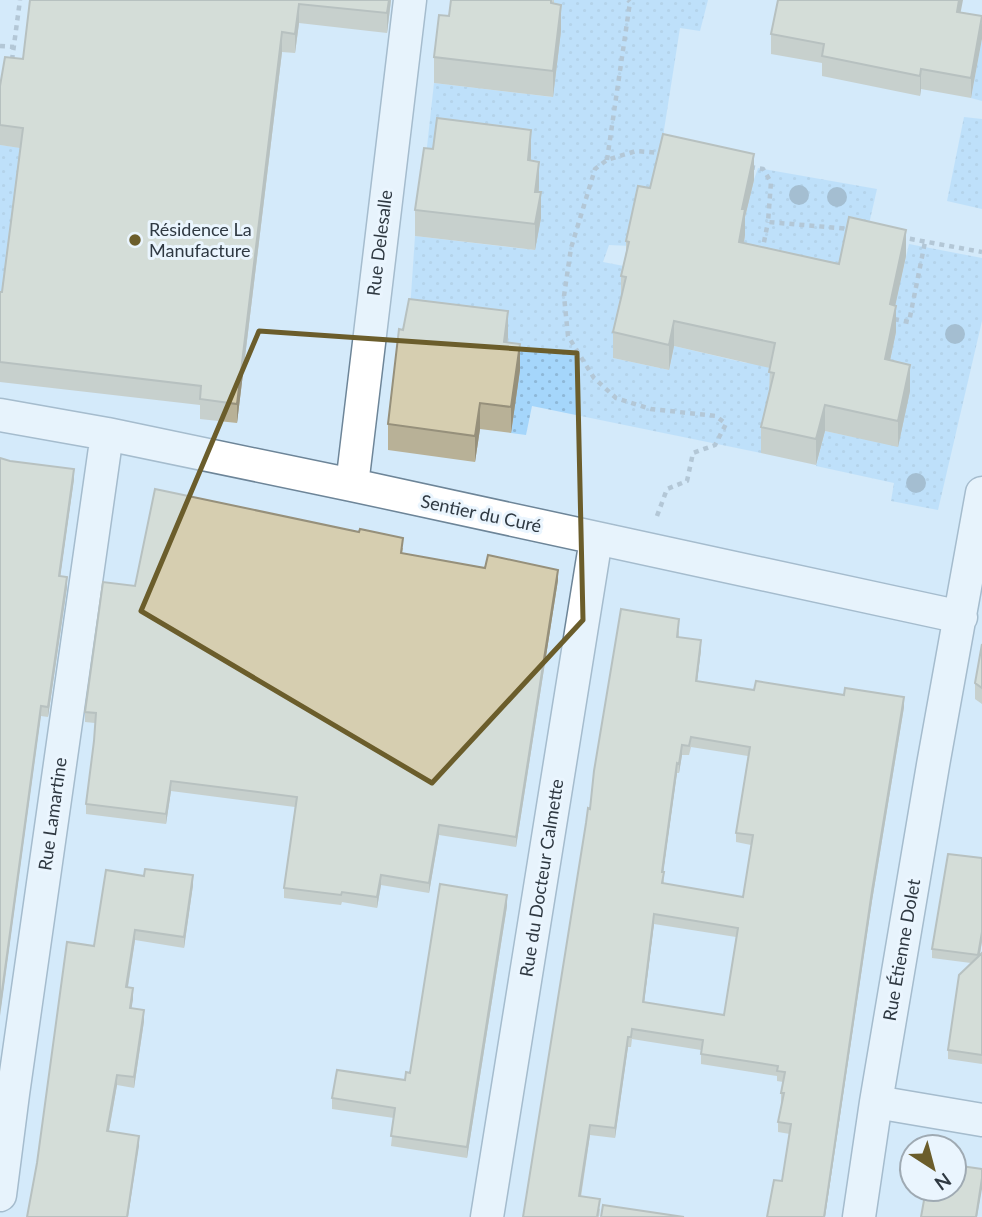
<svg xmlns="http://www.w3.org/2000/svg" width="982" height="1217" font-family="Lato,sans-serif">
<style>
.grass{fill:url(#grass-dots)}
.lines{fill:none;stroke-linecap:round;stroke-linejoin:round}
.street-casing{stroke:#6d8598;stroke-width:35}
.path{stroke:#8d9daa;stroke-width:4.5;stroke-dasharray:5 5;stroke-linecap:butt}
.street{stroke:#fff;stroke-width:32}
.tree{fill:#6a8aa0}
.wall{fill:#b8b197;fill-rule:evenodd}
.shaded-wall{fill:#96907b}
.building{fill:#d6ceb0;stroke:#96907b;stroke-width:2;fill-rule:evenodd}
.marked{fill:none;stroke:#6b5d2b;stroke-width:5;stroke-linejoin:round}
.poi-dot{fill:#6b5d2b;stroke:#eaf5fe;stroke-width:2.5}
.labels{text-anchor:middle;stroke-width:6;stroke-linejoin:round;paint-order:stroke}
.poi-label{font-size:18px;fill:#2f3942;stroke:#eaf5fe;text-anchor:start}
.street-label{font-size:18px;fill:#2f3942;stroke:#eaf5fe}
</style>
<defs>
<pattern id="grass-dots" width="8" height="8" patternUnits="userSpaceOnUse" patternTransform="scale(1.75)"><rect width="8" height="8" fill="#a5d6fb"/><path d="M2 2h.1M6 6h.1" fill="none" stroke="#8eb8d8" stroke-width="1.8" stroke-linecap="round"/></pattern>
</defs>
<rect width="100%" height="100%" fill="#d4eafa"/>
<path class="grass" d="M546,0H708L700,31L680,28L664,130L663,160L631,246L609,245L603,262L629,267L613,358L669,370L674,346L746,363H777L774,399L761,453L532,406L526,435L511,433L519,371L409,325L415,236L534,250L528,186L531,155L424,174L434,83L552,97Z
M982,39V101L971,98Z
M964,117L982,119V209L947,201Z
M0,145L23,148L0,332Z
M758,168L877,189L869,224L839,290L738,270C742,236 746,200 758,168Z
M909,244L982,258V321L938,510L891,501L894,483L816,466L825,431L898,446L885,385L896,332L889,330Z"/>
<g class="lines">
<g class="street-casing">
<path id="street" d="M0,415L107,434L352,485L961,617
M352,485L410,0
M876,1102L982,1120
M0,1195L13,1094L107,434
M487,1217L596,539
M859,1217L876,1102L933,765L982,493"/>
</g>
<path class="path" d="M0,46L14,47
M12,60L20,0
M607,160L630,2L628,0
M750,167L763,169L771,182L768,222L850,229
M900,237L982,252
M762,252L768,222
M894,319L909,322L925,242
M657,516L667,489L687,481L693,453L715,445L726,424L716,416L651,409L616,398L594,378L568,336L564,296L571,248L595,169L607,160L636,151L661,153"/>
<use href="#street" class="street"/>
</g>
<g class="tree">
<circle cx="799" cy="195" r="10"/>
<circle cx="837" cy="197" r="10"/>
<circle cx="955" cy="334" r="10"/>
<circle cx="916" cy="483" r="10"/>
</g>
<path class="wall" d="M30,0H391L387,33L299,23L295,53L282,52L237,423L200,419V405L0,382V292H2L20,148L0,145V86L23,59Z
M554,0V4L561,31L553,97L434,83V57L449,16Z
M961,12L982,16L971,98L921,89L920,96L822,76V63L771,54V34Z
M531,155V160L539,187V192L541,218L535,250L415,236V210Z
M754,180L745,217V235L744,243L839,264L906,256L895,305L896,332L890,360L910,391L898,447L825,431L816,465L761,453V427L769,393L770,368L674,346L669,370L613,358V332L621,300V276L626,252V241L650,188Z
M508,337L507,343L520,370L511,433L480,429L475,462L388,450V424Z
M0,458L74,479L60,576L67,587L48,717L41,716Z
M403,548L402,553L485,568L558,580L516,847L439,835L429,893L381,885L377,908L342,902L341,905L284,898V888L295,807L171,791L166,824L86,814V804L94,741L95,723L85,722V712L135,586Z
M679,629V637L701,650L697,681L754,690L904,707L872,901L825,1217H767L782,1181L790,1134L778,1132V1122L782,1103H781V1093L783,1082L777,1081V1076L701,1064V1050L632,1039L631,1047H628L615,1138L590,1135L581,1197L600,1209L599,1217H523L590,809ZM691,747L748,756L736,833V842L751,845L743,897L664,884L663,872L677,773H679L682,755H689ZM654,924L736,937L724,1015L644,1003Z
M982,644V704L975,699V683Z
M982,858V941L980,955L982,953V1064L948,1059V1050L971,963L932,958V949Z
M193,885L184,948L135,940L128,987L133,999L131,1008L144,1021L134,1088L117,1085L109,1131L139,1146L27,1217L94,946Z
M507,906L467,1158L391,1146L394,1118L332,1109V1098L405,1080Z"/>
<path class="shaded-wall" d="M389,0H391L387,33V13Z
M959,0H963L957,31V12Z
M299,4V23L295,53V34Z
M561,5V31L553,97V71Z
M982,19V39L971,98V78Z
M282,32V52L237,423V404Z
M921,69V89L920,96V76Z
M531,130V155L528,186V160Z
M754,154V180L745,217V235L739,268V242L742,209Z
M539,162V187L535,218V192Z
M541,192V218L535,250V224Z
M906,230V256L890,330V304Z
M896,306V332L885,385V359Z
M508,311V337L504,368V342Z
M674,321V346L669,370V345Z
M520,344V370L511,433V407Z
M910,365V391L898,447V421Z
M480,403V429L475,462V436Z
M825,405V431L816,465V439Z
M74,469V479L59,586V576Z
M558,570V580L516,847V837Z
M67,577V587L48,717V707Z
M701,640V650L696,691V681Z
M904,697V707L872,901L825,1217H824L872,891Z
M41,706V716L0,1016V1006Z
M682,745V755L679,773V764Z
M677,763V773L662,882V872Z
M171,781V791L166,824V814Z
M439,825V835L429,893V883Z
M193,875V885L184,948V937Z
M381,875V885L377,908V897Z
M507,895V906L467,1158V1147Z
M654,914V924L643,1012V1002Z
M135,930V940L126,998V987Z
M982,932V941L978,964V955Z
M133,988V999L130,1018V1008Z
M144,1010V1021L134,1088V1077Z
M628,1037V1047L615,1138V1128Z
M117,1075V1085L107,1141V1131Z
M590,1125V1135L579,1206V1196Z
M139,1136V1146L128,1217H127Z
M982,1178V1189L977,1217H976Z"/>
<path class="building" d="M30,0H389L387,13L299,4L295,34L282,32L237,404L200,399L201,386L0,362V292H2L23,128L0,125V86L5,57L23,59Z
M451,0H551V3L561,5L553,71L434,57L439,15L449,16Z
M778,0H959L957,12L982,16L971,78L921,69L920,76L822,56L824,44L771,34Z
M437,118L531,130L528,160L539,162L535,192H541L535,224L415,210L424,148L433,149Z
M663,134L754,154L742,209H745L739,242L839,264L849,217L906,230L890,304L896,306L885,359L910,365L898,421L825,405L816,439L761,427L774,373L769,372L775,343L674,321L669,345L613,332L626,277L621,276L629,242L626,241L638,186L650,188Z
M409,299L508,311L504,342L520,344L511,407L480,403L475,436L388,424L399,329L403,330Z
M0,458L10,461L74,469L59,576L67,577L48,707L41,706L0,1006Z
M155,489L359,532L360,529L403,538L401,553L485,568L488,555L558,570L516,837L439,825L429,883L381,875L377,897L342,892L341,895L284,888L297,797L171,781L166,814L86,804L94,741L96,713L85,712L103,582L135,586Z
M621,609L679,619L677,637L701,640L696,681L754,690L756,681L844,695L845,688L904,697L872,891L824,1217H767L774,1180L782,1181L791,1124L778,1122L784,1093H781L785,1072L777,1071L778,1066L701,1054L703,1040L632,1029L631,1037H628L615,1128L590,1125L579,1196L600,1199L597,1217H523L586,823L588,808L590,809L594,771ZM691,737L750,747L736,833L753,835L743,897L662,883L664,872H662L677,763L679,764L682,745L689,746ZM654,914L738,928L724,1015L643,1002Z
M982,644V688L975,683Z
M948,854L982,858V932L978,955L932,949Z
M145,869L193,875L184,937L135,930L126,987L133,988L130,1008L144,1010L134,1077L117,1075L107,1131L139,1136L127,1217H27L37,1163L67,942L94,946L106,870L144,876Z
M440,884L507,895L467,1147L391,1136L395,1108L332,1098L337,1070L405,1080L406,1072L410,1073Z
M982,953V1055L948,1050L959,975Z
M954,1165L982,1169V1178L976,1217H921L926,1189H954Z
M603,1205L684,1217H601Z"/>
<path d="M0 0H982V1217H0ZM259,331L577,353L583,620L432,783L141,611Z" fill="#d4eafa" fill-opacity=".55" fill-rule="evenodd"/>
<path class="marked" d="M259,331L577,353L583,620L432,783L141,611Z"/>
<circle class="poi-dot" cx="135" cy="240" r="7"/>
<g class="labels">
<g class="poi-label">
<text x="149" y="236">Résidence La<tspan x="149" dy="21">Manufacture</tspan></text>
</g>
<g class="street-label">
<text transform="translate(380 243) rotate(-83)" y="6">Rue Delesalle</text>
<text transform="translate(481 514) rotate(12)" y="6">Sentier du Curé</text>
<text transform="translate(53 814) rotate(-82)" y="6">Rue Lamartine</text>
<text transform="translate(542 878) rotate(-81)" y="6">Rue du Docteur Calmette</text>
<text transform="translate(902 950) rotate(-80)" y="6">Rue Étienne Dolet</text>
</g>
</g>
<g transform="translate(933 1168) rotate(144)"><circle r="33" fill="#eaf5fe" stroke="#9faab3" stroke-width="2"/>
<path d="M0-5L12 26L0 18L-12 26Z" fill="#6b5d2b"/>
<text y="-10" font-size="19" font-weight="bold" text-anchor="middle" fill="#2f3942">N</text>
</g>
</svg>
